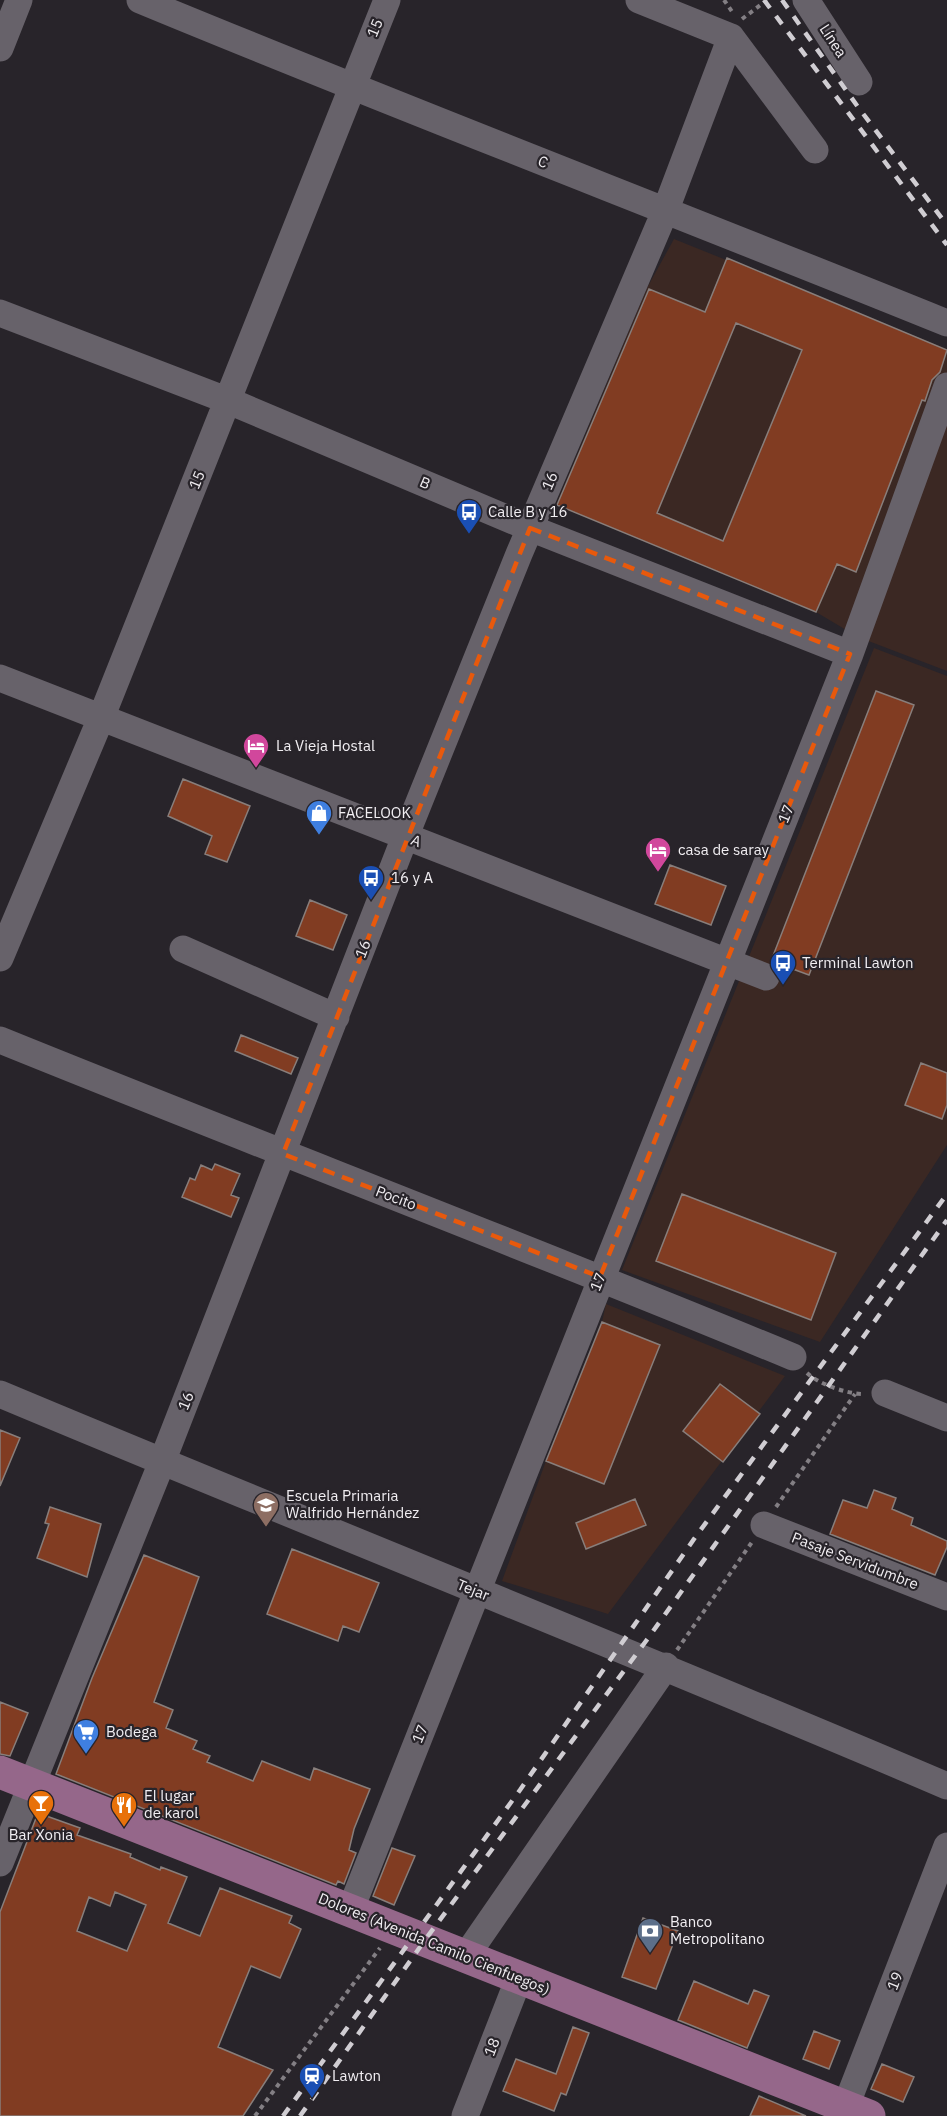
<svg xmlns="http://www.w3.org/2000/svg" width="947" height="2116" font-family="'IBM Plex Sans',sans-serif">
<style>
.industrial{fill:#3b2823}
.building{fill:#813c22;stroke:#887e7b;stroke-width:1.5;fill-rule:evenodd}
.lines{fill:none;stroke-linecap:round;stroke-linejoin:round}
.path{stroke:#837f84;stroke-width:4;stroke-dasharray:4.5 4.5;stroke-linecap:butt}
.minor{stroke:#67626a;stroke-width:27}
.major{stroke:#95678a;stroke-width:33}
.rail{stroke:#d0cdd2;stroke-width:4.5;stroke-dasharray:10 10;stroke-linecap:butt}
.marked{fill:none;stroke:#e8590c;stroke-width:4.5;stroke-dasharray:12 8;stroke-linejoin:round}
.labels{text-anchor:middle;stroke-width:4.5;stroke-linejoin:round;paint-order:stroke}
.street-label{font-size:15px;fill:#f1eef2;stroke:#28242a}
.poi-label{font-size:15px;fill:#f1eef2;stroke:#28242a;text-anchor:start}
</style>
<rect width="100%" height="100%" fill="#28242a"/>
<path class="industrial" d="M674,239L947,349V671L858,637L816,612L556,505L647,288Z
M874,648L947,676V1145L820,1342L622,1270Z
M606,1304L785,1376L608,1614L502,1581L546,1461L602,1322Z"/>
<path class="building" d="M727,258L947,350L940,372L932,380L925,401L922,400L856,572L837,564L816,612L557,505L649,289L705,312ZM736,323L802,350L723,541L657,513Z
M876,691L914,705L809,975L771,961Z
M183,779L250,806L227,862L205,854L212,836L168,816Z
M670,865L726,886L711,925L655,904Z
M310,900L347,915L333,950L296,936Z
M241,1035L298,1058L291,1074L235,1051Z
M921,1063L947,1073V1105L942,1119L905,1105Z
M215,1164L240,1174L231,1195L239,1198L231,1217L182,1197L190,1178L195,1180L201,1165L212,1170Z
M682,1194L836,1253L811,1320L656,1261Z
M602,1322L660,1345L604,1484L546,1461Z
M720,1384L760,1414L723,1462L683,1431Z
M0,1430L20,1438L0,1486Z
M874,1490L896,1498L892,1509L913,1518L911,1525L947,1541V1547L935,1575L830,1534L843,1500L867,1508Z
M635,1499L646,1525L586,1549L576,1523Z
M50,1507L101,1524L87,1577L37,1558L49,1524L45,1523Z
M292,1549L379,1583L359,1632L343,1626L338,1641L267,1614Z
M144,1555L199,1577L154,1702L173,1710L166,1728L197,1741L193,1749L210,1756L207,1762L253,1781L262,1761L310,1780L314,1768L370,1789L354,1829L349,1850L356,1853L344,1884L338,1881L336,1885L56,1774L92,1678Z
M0,1702L28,1713L10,1756L0,1754Z
M38,1813L80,1828L77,1835L131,1854L130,1857L160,1870L161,1867L187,1877L168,1923L200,1936L220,1888L292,1916L289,1923L301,1929L280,1978L251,1966L218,2047L273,2070L243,2116H0V1912ZM115,1892L146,1905L127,1951L77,1931L89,1897L110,1906Z
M392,1848L415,1856L394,1905L373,1896Z
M643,1918L678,1931L656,1989L622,1977Z
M694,1981L748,2004L754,1990L769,1996L747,2048L678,2020Z
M573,2027L589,2033L566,2095L561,2093L554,2111L503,2091L516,2059L556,2074Z
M814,2031L840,2041L829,2069L803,2059Z
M882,2064L914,2077L903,2102L871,2089Z
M759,2096L806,2116H750Z"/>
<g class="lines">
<path class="path" d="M724,0L733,13
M742,19L767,0
M807,1373C819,1384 847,1394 863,1394
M776,1507L855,1394
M677,1650L752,1542
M255,2116L380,1948"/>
<path class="minor" d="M140,0C408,111 678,214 947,323
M639,0L731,37
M806,0L859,82
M731,37L815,150
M0,48L19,0
M0,313L229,401L530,528L850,654
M0,678L766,977
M183,949L336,1017
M0,958L101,718L387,0
M0,1040C264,1147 530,1248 793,1357
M885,1393L947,1418
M0,1394C315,1526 633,1652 947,1786
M764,1525L947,1597
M0,1863L162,1462L405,837L519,554L666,209L731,37
M350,1911L850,654L947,386
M466,1956L666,1666
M465,2116L519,1978
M842,2116L947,1846"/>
<path class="major" d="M0,1772L869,2116"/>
<path class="rail" d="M764,0L947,245
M782,0L858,107L947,225
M283,2116L520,1790L694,1539L947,1194
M300,2116L425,1940L646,1641L947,1220"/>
</g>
<path class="marked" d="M530,528L850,654L600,1277L283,1154Z"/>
<defs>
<g id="bus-pin" transform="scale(1.35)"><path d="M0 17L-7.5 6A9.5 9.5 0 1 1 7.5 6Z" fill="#1a4fb4" stroke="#28242a"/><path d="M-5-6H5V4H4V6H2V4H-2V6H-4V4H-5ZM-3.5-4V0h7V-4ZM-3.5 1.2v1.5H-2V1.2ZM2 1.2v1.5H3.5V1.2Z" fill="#fff"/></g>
<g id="hotel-pin" transform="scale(1.35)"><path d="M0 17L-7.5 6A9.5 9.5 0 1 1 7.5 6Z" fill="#d1479c" stroke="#28242a"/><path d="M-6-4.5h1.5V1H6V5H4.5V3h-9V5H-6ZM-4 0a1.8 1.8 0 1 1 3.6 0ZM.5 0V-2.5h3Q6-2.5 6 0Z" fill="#fff"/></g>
<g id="shop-pin" transform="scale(1.35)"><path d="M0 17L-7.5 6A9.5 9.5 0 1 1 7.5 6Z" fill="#3f7fe0" stroke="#28242a"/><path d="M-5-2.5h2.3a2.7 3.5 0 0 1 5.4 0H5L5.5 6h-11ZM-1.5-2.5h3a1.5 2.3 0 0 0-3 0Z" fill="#fff"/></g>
<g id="school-pin" transform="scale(1.35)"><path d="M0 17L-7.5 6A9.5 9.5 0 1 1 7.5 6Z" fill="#8d6e63" stroke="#28242a"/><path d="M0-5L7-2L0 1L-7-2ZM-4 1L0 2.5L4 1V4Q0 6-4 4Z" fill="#fff"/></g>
<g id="supermarket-pin" transform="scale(1.35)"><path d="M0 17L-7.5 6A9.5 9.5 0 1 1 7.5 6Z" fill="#3f7fe0" stroke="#28242a"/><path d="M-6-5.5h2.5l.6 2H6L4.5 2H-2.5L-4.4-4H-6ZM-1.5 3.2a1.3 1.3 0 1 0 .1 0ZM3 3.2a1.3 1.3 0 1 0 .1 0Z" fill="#fff"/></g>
<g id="bar-pin" transform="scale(1.35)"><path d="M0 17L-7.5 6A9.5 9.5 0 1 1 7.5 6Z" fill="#e8710a" stroke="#28242a"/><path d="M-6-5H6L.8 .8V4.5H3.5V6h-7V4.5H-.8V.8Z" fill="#fff"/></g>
<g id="restaurant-pin" transform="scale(1.35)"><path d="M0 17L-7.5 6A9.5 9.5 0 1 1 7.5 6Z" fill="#e8710a" stroke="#28242a"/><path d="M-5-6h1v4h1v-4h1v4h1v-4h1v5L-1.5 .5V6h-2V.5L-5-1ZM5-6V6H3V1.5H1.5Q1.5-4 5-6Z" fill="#fff"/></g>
<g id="bank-pin" transform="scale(1.35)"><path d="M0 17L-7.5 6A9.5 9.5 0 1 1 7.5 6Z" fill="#5c6f8a" stroke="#28242a"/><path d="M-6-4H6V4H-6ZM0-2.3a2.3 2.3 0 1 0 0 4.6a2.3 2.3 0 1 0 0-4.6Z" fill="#fff"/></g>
<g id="station-pin" transform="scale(1.35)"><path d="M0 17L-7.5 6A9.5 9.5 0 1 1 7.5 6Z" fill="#1a4fb4" stroke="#28242a"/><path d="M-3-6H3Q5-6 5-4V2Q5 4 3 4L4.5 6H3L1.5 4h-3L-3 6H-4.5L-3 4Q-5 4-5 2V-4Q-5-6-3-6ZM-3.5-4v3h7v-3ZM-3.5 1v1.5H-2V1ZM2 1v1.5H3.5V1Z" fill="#fff"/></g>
</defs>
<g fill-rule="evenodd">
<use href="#bus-pin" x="469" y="512"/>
<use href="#hotel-pin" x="256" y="746"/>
<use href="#shop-pin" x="319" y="813"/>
<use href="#hotel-pin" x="658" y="850"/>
<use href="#bus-pin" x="371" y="878"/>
<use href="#bus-pin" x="783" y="963"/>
<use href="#school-pin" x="266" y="1505"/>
<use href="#supermarket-pin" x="86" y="1732"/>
<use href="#bar-pin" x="41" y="1803"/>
<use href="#restaurant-pin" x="124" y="1805"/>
<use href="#bank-pin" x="650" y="1931"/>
<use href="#station-pin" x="312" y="2076"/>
</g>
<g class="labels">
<g class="street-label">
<text transform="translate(375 28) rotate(-68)" y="5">15</text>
<text transform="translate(833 41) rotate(57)" y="5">Línea</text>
<text transform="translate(543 162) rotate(21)" y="5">C</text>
<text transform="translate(197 480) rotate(-68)" y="5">15</text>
<text transform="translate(550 481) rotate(-67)" y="5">16</text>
<text transform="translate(425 483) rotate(23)" y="5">B</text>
<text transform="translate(786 814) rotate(-68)" y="5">17</text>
<text transform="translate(416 841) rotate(21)" y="5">A</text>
<text transform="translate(363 949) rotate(-69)" y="5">16</text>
<text transform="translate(396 1198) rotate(21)" y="5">Pocito</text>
<text transform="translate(598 1282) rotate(-68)" y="5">17</text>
<text transform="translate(186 1401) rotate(-68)" y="5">16</text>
<text transform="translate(855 1561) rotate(21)" y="5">Pasaje Servidumbre</text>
<text transform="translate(473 1590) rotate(22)" y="5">Tejar</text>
<text transform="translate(420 1734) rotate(-68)" y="5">17</text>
<text transform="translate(434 1944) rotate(22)" y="5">Dolores (Avenida Camilo Cienfuegos)</text>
<text transform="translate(895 1981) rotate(-69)" y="5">19</text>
<text transform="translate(492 2047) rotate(-69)" y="5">18</text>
</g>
<g class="poi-label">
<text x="488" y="517">Calle B y 16</text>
<text x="276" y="751">La Vieja Hostal</text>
<text x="338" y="818">FACELOOK</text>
<text x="678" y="855">casa de saray</text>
<text x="391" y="883">16 y A</text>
<text x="802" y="968">Terminal Lawton</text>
<text x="286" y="1501">Escuela Primaria<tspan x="286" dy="17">Walfrido Hernández</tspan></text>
<text x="106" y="1737">Bodega</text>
<text x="144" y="1801">El lugar<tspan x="144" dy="17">de karol</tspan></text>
<text x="41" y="1840" text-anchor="middle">Bar Xonia</text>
<text x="670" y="1927">Banco<tspan x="670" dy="17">Metropolitano</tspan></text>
<text x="332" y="2081">Lawton</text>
</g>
</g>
</svg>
